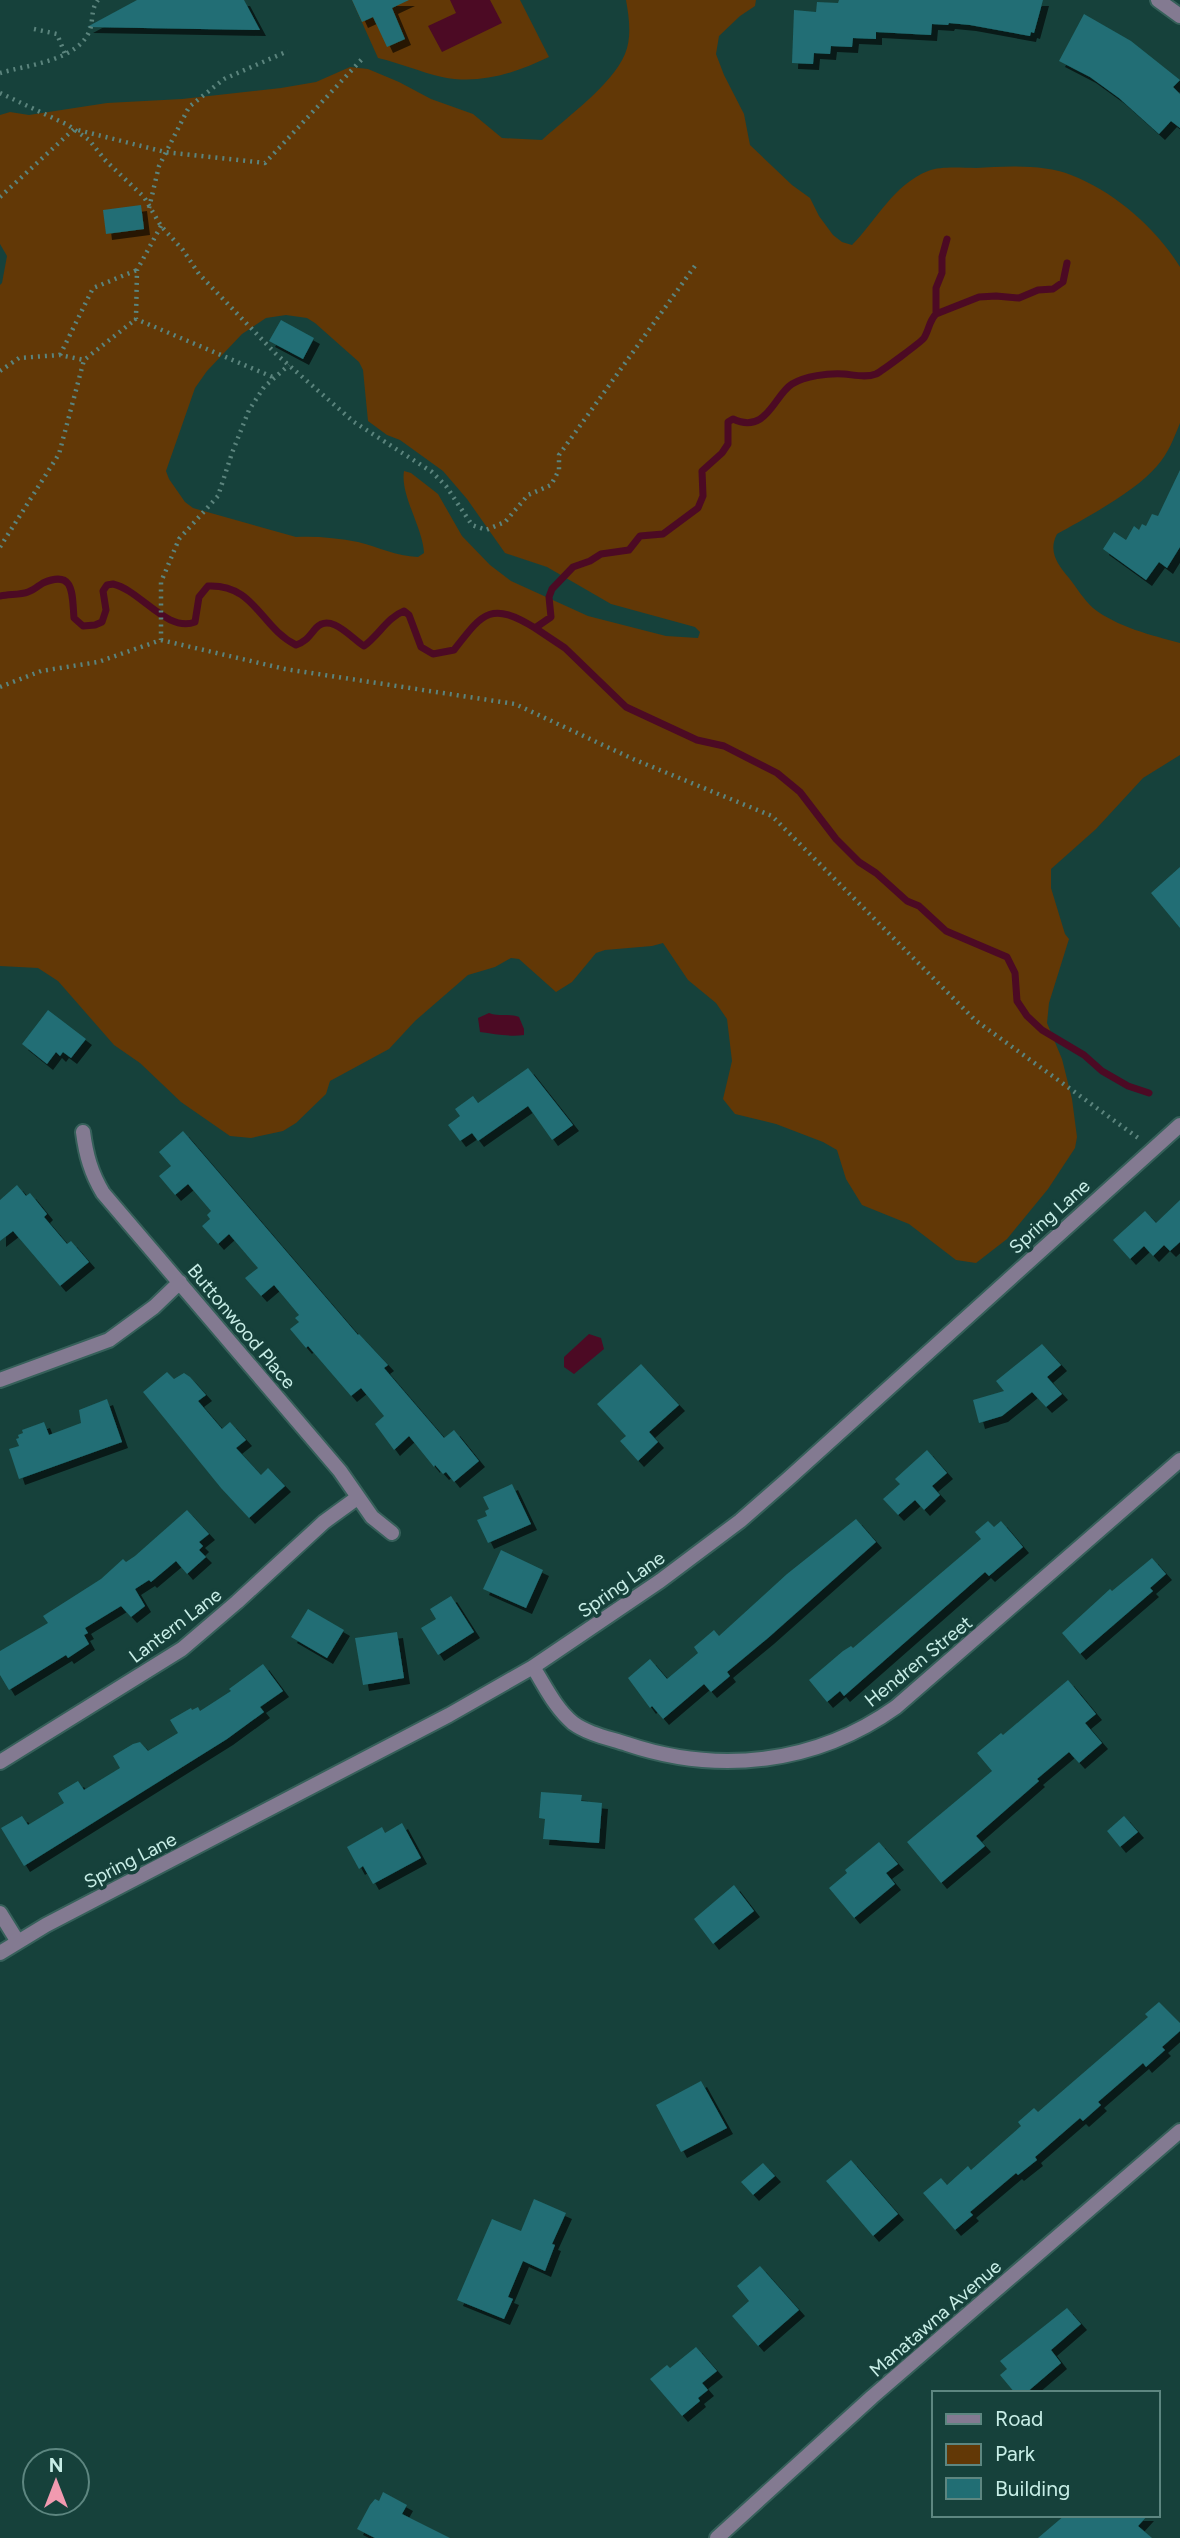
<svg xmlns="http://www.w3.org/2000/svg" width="1180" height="2538" font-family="Figtree,sans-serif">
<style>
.green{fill:#623806;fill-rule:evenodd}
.water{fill:#4c0a24}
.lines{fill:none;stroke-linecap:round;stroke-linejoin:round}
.stream{stroke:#4c0a24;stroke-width:7}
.building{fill:#216e74;filter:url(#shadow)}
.minor-casing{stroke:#36605a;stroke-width:18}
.path{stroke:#5b847d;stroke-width:4.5;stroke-dasharray:2 5;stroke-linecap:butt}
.minor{stroke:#837a91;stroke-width:14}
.labels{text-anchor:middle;stroke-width:7;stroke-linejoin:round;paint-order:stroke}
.street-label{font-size:19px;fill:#c8eee7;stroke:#16413b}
</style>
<defs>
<filter id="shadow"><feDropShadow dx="6" dy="6" stdDeviation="0" flood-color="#0009"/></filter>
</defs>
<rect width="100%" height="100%" fill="#16413b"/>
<path class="green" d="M352,0H520L549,57C515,73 480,85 442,77C420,72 400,63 378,58Z
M626,0H756L755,6L740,16L719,36L716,54L724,75L744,114L750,145L792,185L810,198L819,216L833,235L842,242L852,245C877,220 893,185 928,171C941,166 961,168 976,168C1004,166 1045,164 1071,175C1115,192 1156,228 1180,267V423C1174,438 1168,454 1157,466C1136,491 1086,518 1057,534C1048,551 1057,564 1069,578C1076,587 1084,600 1093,608C1117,627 1151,635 1180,643V755L1143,778L1096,829L1051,869V888L1065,934L1069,939L1049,1003L1047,1023L1062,1059L1072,1099L1077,1137L1075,1148L1048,1189L1007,1239L976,1263L956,1260L909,1224L862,1205L846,1179L837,1150L823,1142L776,1124L735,1114L723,1099L732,1061L727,1019L716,1003L688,980L663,943L652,946L605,950L596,953L572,982L556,992L519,959L511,958L495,967L468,975L415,1021L389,1049L330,1081L326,1094L296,1123L283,1131L251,1138L230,1136L181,1102L140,1063L114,1045L58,981L38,968L0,966V285L2,283L7,256L0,244V115L10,112L29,115L107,103L182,99L281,88L316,82L350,67L368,69L399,82L431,99L473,114L502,138L542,140C567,117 612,85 625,54C632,37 629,17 626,0ZM286,315L307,318L315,323L359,362L363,370L368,421L387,435L400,440L443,471L467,499L505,553L547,567L611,604L695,627L700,632L698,638L666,636L588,616L511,581L490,565L462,536L438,494L411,473L404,471C400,495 423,528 424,553L418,557C396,556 378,547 358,542C338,538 316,536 296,537L193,508L185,502L169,479L166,471L195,388L207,371L242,334L266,318Z"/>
<path class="water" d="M450,0H490L502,23L442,52L428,26L456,13Z
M489,1013C499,1017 508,1013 519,1017L524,1029V1035C509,1037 495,1034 480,1032L478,1018Z
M589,1334L601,1338L604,1349L574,1374L564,1367V1357Z"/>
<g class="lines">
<path class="stream" d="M936,314V288L942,273V257L947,239
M0,596C9,594 20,595 28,592C34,590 38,586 43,583C75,569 72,595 74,618L83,626L95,625L102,622L106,610L103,591L107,585L113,584C140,590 167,633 195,622L199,597L208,586C255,584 260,627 296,645C307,641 309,636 316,628C331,612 352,639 364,646C378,636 388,617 404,611L409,615L421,647L433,654L454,650C482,614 490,600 535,628L551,617L549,597L552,589L573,567L590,561L601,554L629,550L640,536L663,534L698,508L703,496L702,471L722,453L728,444V422L733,419C767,435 774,395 792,384C805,376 828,373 844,374C855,375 866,378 876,374C882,371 921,342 924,338C929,330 929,321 936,314L979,297L996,296L1019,298L1038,290L1053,289L1063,282L1067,263
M535,628L565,648L626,707L697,740L724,746L777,773L800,792L836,839L859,862L876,873L907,901L919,906L946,931L1007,957L1015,973L1017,1001L1027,1016L1042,1030L1084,1055L1102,1071L1128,1086L1149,1093"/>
</g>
<path class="building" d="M137,0H244L260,30L87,27Z
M352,0H409L392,8L405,39L387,47L373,17L362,22Z
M839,0H1043L1034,33L1031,32L1030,36L970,25L949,23L948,25L932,24L931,35L876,32V39L853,38L852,47L831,46L830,54L814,53L813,64L792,63L794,10L816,12L817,2L838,3Z
M1084,14L1131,41L1180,80L1173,87L1180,94V128L1171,121L1159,134L1119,98L1090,77L1059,61Z
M141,205L144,229L106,234L103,210Z
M281,320L314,338L303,359L269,341Z
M1180,470V547L1167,568L1159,562L1146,580L1103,549L1114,532L1126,540L1134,526L1139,530L1142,524L1146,526L1152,514L1158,516Z
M1180,867V928L1151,893Z
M48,1010L86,1039L71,1058L63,1052L60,1056L56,1052L47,1064L22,1044Z
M528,1068L573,1125L552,1140L528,1106L478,1141L472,1133L460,1141L448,1125L460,1116L455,1109L473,1096L478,1103Z
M183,1131L358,1335L359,1334L388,1365L384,1368L444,1438L454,1430L479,1461L454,1482L446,1472L443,1474L435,1465L434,1467L409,1436L394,1450L375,1424L384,1416L361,1388L351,1396L308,1346L306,1348L290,1329L299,1322L295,1318L299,1315L274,1285L261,1296L245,1278L258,1268L229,1234L218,1244L202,1226L210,1219L207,1215L211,1211L188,1184L175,1195L159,1176L171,1166L159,1152Z
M17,1185L26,1196L30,1193L47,1214L44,1217L67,1244L71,1241L89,1262L60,1286L13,1231L0,1241V1200Z
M1180,1200V1242L1170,1251L1164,1245L1153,1256L1144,1246L1130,1259L1113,1240L1145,1211L1156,1223Z
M1042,1344L1061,1365L1047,1377L1062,1394L1046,1407L1032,1392L1002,1416L979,1423L973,1400L1004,1391L996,1381Z
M641,1364L679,1405L649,1432L658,1442L638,1461L620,1441L626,1436L597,1404Z
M167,1372L174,1379L184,1373L190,1377L206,1395L198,1401L222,1429L230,1422L246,1440L236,1448L261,1475L268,1468L285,1486L249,1518L221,1488L143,1392Z
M107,1399L122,1442L19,1479L9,1449L19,1446L16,1439L19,1438L18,1435L23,1433L22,1430L44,1422L49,1435L81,1423L79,1410Z
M927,1450L947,1473L932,1486L940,1495L924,1510L915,1500L898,1515L883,1499L900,1484L895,1479Z
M512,1484L531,1524L488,1543L477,1520L487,1516L485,1511L489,1509L483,1497Z
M187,1510L209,1534L199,1542L203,1546L199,1550L206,1557L187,1574L176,1561L151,1582L149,1580L135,1589L145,1606L131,1617L121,1606L85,1628L88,1633L84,1635L89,1644L68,1658L66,1655L9,1690L0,1675V1651L48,1623L43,1616L101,1579L123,1559L126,1562L135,1556Z
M856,1519L876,1542L768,1638L727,1672L730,1676L711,1692L704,1684L663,1719L652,1706L650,1708L628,1678L650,1659L667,1679L698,1653L694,1647L714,1630L719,1636L787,1574Z
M988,1521L994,1527L1001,1521L1023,1547L989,1576L985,1572L844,1696L840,1691L827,1702L809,1680L843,1651L851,1646L853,1648L981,1539L975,1532Z
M501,1550L543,1570L526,1608L483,1589Z
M1152,1558L1166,1574L1150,1588L1153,1591L1080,1654L1062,1633L1110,1589L1112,1591Z
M451,1596L474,1632L438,1655L421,1628L436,1619L430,1609Z
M308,1609L344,1630L327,1658L291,1637Z
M397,1632L404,1678L363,1685L355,1638Z
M263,1664L283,1691L260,1707L264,1712L227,1739L24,1866L1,1828L22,1816L28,1825L64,1803L58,1793L78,1781L84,1790L120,1768L113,1756L133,1744L140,1742L148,1751L178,1733L170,1720L191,1708L192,1710L198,1707L200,1711L231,1691L229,1689Z
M1068,1680L1096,1714L1085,1723L1102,1743L1079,1763L1069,1752L1037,1779L1039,1781L976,1836L985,1846L941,1883L907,1842L992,1771L977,1753L1001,1733L1003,1735Z
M541,1792L582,1795L581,1801L602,1803L599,1843L543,1839L545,1819L539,1818Z
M1124,1816L1138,1832L1120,1847L1107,1831Z
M402,1823L421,1858L373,1884L363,1866L359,1869L347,1847L382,1827L385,1833Z
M879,1842L898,1864L886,1873L895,1884L854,1918L829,1888L847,1873L845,1870Z
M734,1885L754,1911L713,1944L694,1919Z
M1159,2002L1180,2023V2031L1162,2047L1165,2050L1146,2067L1143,2063L1098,2102L1101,2105L1083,2121L1080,2118L1035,2157L1037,2160L1018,2175L1016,2173L970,2212L973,2215L955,2230L923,2193L941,2178L947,2185L968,2166L971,2170L1021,2126L1018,2122L1034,2108L1038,2112L1148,2017L1145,2014Z
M701,2081L727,2128L681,2152L656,2105Z
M851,2160L898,2214L873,2236L826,2181Z
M763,2163L775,2176L753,2195L741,2182Z
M534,2199L566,2213L552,2244L555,2245L545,2271L523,2261L508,2297L513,2299L504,2319L457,2300L492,2219L521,2231Z
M760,2266L799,2310L758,2346L732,2316L749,2301L737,2286Z
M1067,2308L1081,2324L1051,2350L1061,2363L1026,2393H1015L1000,2375L1007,2369L1000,2361Z
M696,2347L717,2371L702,2383L708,2390L698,2398L700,2401L682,2416L650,2379L667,2365L670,2368Z
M383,2492L407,2505L402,2514L450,2538H375L357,2529L370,2505L375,2499L379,2501Z
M1065,2515H1148L1138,2526L1152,2538H1038Z"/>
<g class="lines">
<g class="minor-casing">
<path id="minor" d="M1158,0L1180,16
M83,1132C86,1155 91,1173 103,1193L340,1471L372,1517L392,1533
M0,1380L109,1340L154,1307L180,1282
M533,1667C545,1686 555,1708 573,1723C588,1734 609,1738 627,1744C719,1775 816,1764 896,1707L1180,1460
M0,1762L182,1649L237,1602L324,1522L357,1498
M0,1913L18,1942
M0,1953L46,1925L449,1715L533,1667L660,1581L740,1521L788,1479L1180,1125
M717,2538L872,2397L1180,2131"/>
</g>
<path class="path" d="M34,29L57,34L65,54
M0,73C27,65 76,61 89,32C94,21 90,10 98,0
M0,93L68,125L89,140L106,161L144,197L161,226L183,250L199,274L276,354L354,422L432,472L446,486L472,525L486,530L505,522L528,495L551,485L559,470V455L697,263
M0,197L74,129L165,152L265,163L363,58
M149,208L159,166L189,107L224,79L288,51
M161,226L137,270L136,319L275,378
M60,355L93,288L137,270
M0,371L19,358L60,355L84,360
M0,547L59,454L84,360L136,319
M161,640L285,669L515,704L633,759L772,816L975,1020L1141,1140
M0,687L41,671L98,662L161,640V582L179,539L218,496L232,453L249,410L264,387L289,365"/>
<use href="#minor" class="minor"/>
</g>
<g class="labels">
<g class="street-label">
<text transform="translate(1049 1216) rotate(-42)" y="7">Spring Lane</text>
<text transform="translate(242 1326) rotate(50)" y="7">Buttonwood Place</text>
<text transform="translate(621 1584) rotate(-35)" y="7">Spring Lane</text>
<text transform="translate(175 1625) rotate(-37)" y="7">Lantern Lane</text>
<text transform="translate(918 1661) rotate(-39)" y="7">Hendren Street</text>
<text transform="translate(130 1860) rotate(-27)" y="7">Spring Lane</text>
<text transform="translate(935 2318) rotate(-41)" y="7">Manatawna Avenue</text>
</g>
</g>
<rect x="932" y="2391" width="228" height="126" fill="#16413b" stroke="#5d8680" stroke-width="2"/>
<rect x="946" y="2414" width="35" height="10" fill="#837a91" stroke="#5d8680" stroke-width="2"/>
<text x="995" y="2426" font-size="21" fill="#c8eee7">Road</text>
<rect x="946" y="2444" width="35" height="21" fill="#623806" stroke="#5d8680" stroke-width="2"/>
<text x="995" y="2461" font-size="21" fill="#c8eee7">Park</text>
<rect x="946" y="2478" width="35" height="21" fill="#216e74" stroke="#5d8680" stroke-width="2"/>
<text x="995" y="2496" font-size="21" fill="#c8eee7">Building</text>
<g transform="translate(56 2482)"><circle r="33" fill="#16413b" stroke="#5d8680" stroke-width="2"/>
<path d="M0-5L12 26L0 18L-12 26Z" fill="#f19ab0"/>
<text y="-10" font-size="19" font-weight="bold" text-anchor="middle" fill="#c8eee7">N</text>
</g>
</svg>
